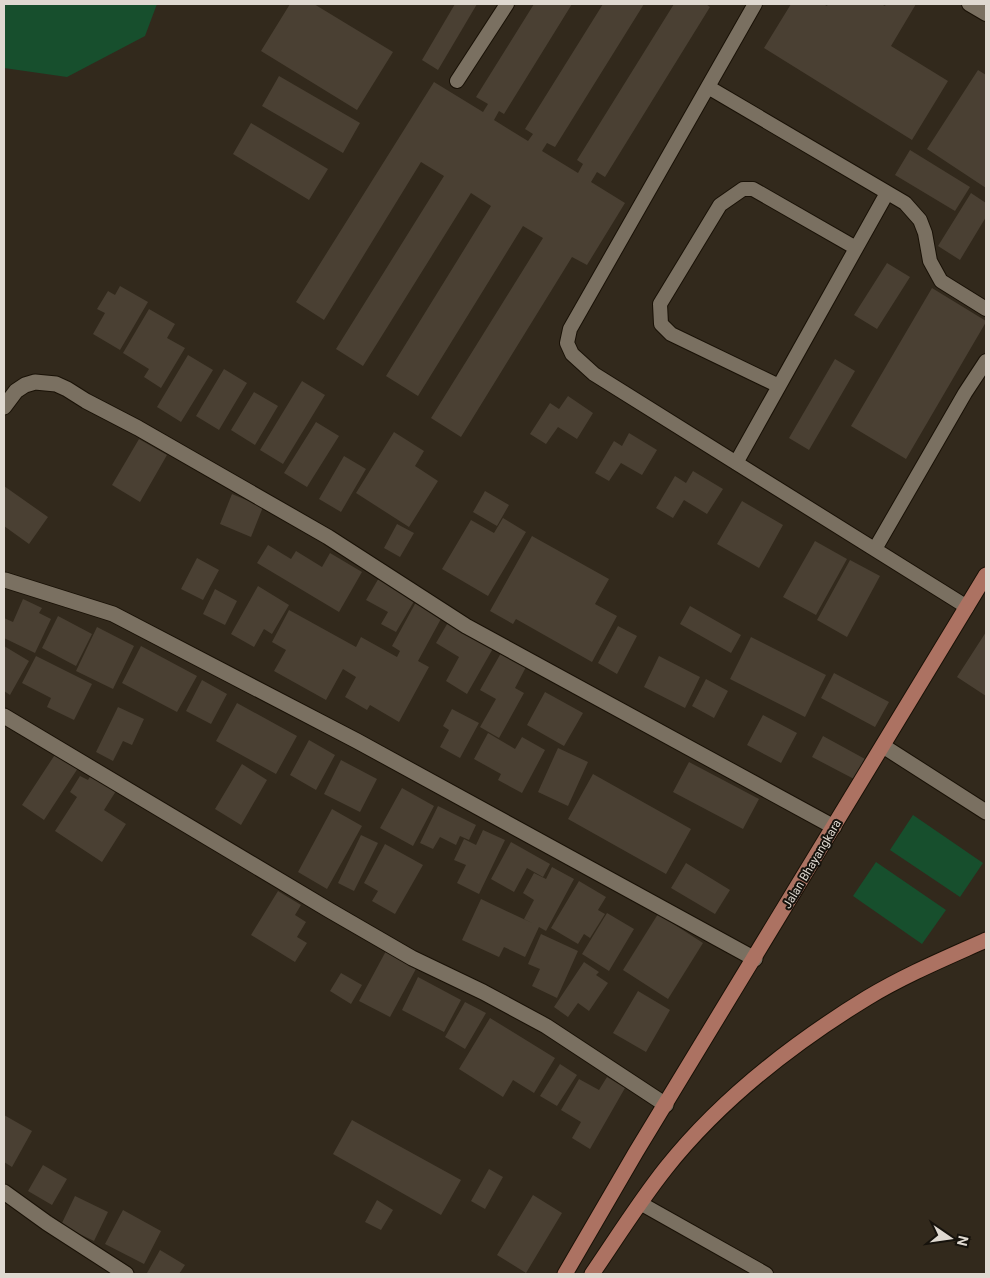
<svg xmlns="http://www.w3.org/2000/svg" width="990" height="1278" font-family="Roboto,sans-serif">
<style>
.green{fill:#174f2d}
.building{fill:#4a4033}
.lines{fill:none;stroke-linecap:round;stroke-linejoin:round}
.service-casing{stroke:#191106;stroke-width:16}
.minor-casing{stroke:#191106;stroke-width:17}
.primary-casing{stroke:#191106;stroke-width:17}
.service{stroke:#7a7061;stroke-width:14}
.minor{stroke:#7a7061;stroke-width:15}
.primary{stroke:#ac7262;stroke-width:15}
.labels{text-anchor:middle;stroke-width:4;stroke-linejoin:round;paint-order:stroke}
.street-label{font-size:12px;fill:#dfd9d1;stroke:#16120c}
</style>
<rect width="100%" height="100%" fill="#32291c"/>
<path class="green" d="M4,4H157L145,36L67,77L4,68Z
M913,815L983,863L960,897L890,850Z
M876,862L946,910L922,944L853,896Z"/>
<path class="building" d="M290,4H314L393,52L357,110L261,51Z
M455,4H477L438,70L422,60Z
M534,4H572L504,114L499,111L494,120L528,141L533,134L525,129L603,4H644L555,147L547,143L542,151L578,173L583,164L577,160L674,4H706L710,7L605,177L597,172L591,182L625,203L587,265L572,257L461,437L431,418L543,238L523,226L418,396L386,376L491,206L471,193L363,366L336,349L444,176L421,162L324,320L296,302L434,82L483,112L488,104L476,97Z
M791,4H823L827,6L828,4H881L885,6L886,4H916L891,46L948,81L912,140L764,48Z
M978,70L986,75V188L927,149Z
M279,76L360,123L343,153L262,106Z
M251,123L328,169L309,200L233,154Z
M910,150L970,187L955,211L895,175Z
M971,193L986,203V217L960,260L938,246Z
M887,263L910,277L877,329L854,315Z
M120,286L148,302L120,350L93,334L105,313L97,309L108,291L115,295Z
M932,288L986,321V322L906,459L851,426Z
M149,309L175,324L167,338L185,348L161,388L144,377L149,369L123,353Z
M188,355L213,370L181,422L157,407Z
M835,359L855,371L809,450L789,438Z
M224,369L247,383L219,430L196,416Z
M302,381L325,395L283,464L260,450Z
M254,392L278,406L255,445L231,430Z
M568,396L593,413L577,439L558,427L546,444L530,434L550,403L559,409Z
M316,422L339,436L307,487L284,473Z
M394,432L424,451L415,466L438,481L409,527L356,493Z
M629,433L657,450L642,475L621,463L609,481L595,473L614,441L622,446Z
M139,439L167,455L140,502L112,485Z
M344,456L366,469L341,512L319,499Z
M693,471L723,489L707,514L684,500L673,518L656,508L675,476L686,483Z
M4,486L48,517L29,544L4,526Z
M485,491L509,505L497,526L473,512Z
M232,494L263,507L251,537L220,524Z
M742,501L783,525L759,568L717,544Z
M503,518L526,532L488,596L442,569L471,520L494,533Z
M397,524L414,533L400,557L384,548Z
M532,536L609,579L595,604L617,616L592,662L516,619L513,624L490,611Z
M815,541L847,559L816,615L783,597Z
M268,545L291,559L296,551L322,567L330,553L362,572L339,612L257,563Z
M197,558L219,570L203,600L181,589Z
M850,560L880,576L847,637L817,620Z
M380,576L416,598L396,632L381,624L388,612L366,600Z
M258,586L289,605L272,634L264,629L254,647L231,634Z
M215,589L237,601L225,625L203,614Z
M23,599L42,608L39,613L51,619L35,653L4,638V618L13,622Z
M416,602L442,617L418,661L429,667L399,722L370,705L367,710L345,697L356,677L343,669L326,700L274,671L286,650L272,642L289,610L356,647L361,637L397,657L400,651L392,646Z
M690,606L741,635L731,653L680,624Z
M58,616L92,634L76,666L42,648Z
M450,619L495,645L467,694L446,681L459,657L436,643Z
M618,626L637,636L617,674L598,663Z
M97,627L134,646L113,689L76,671Z
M986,632V696L957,677Z
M751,637L826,675L805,717L730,679Z
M4,646L29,661L10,695L4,691Z
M141,646L197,676L177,712L122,683Z
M501,653L526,667L515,688L524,693L499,738L480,727L496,699L480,690Z
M36,656L92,684L74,720L47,707L51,698L22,683Z
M659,656L700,677L685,708L644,687Z
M834,673L889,702L875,727L821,698Z
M706,679L728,691L714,718L692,706Z
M202,680L227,694L211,724L186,711Z
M545,692L583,713L564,746L527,725Z
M237,703L297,736L276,774L216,741Z
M118,707L144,719L132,745L123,741L113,761L96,752Z
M452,709L479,723L460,758L440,747L449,730L443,726Z
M763,715L797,733L781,763L747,745Z
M488,733L515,749L522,737L545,750L522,793L498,780L501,774L474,759Z
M823,736L865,759L854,779L812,757Z
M309,740L335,755L316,790L290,775Z
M558,748L588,762L568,806L538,792Z
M58,750L80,765L44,820L22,805Z
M341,760L377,779L360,812L324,794Z
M689,762L759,799L743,829L673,792Z
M242,764L267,780L241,825L215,809Z
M593,774L691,829L666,874L568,819Z
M91,775L116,791L104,810L126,824L102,862L55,831L77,797L70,792L80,776L88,780Z
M402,788L434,806L413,846L380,828Z
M438,806L476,825L469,840L460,836L456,845L440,837L433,849L420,843Z
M332,809L362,826L327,889L298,872Z
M483,830L505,840L479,894L457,883L466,865L454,860L464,839L476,845Z
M361,835L378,843L354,891L338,883Z
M511,842L550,864L543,877L527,868L514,892L491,879Z
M385,844L423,865L395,914L372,901L378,891L364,883Z
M686,863L730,890L715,914L671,888Z
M552,867L574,879L546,931L539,927L525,957L504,947L499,957L462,940L481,899L532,923L524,919L534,900L523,893L534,873L546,879Z
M579,881L606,897L598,910L605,914L590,938L584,934L578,944L551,928Z
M278,891L301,905L295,915L306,922L297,937L307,943L295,962L251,935Z
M607,913L634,929L609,971L582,954Z
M658,914L703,943L668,999L623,970Z
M541,934L578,951L557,998L532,986L540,969L528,964Z
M386,951L417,967L390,1017L359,1001Z
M584,962L599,972L596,975L608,983L589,1011L578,1003L568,1017L554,1007Z
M341,973L362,985L351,1004L330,991Z
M418,977L461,1000L444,1032L402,1010Z
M638,991L670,1010L646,1052L613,1033Z
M465,1002L486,1013L465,1049L445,1037Z
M490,1018L555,1058L534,1093L513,1080L503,1097L459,1069Z
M560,1064L577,1075L557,1106L540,1096Z
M607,1077L625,1088L590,1149L572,1138L581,1122L561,1110L579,1079L599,1090Z
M4,1115L32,1131L12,1167L4,1162Z
M352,1120L461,1180L441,1215L333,1154Z
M43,1165L67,1179L52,1205L28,1191Z
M489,1169L503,1177L485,1209L471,1201Z
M533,1195L562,1213L526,1273L497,1255Z
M75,1196L108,1212L94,1241L61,1225Z
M377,1200L393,1210L381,1230L365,1222Z
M123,1210L161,1231L144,1264L105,1244Z
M160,1250L185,1265L179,1274L147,1273Z"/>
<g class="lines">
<g class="service-casing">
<path id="service" d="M755,4L570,329L567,343L572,354L594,374L967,607
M969,4L986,14
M457,81L507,4
M708,87L905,203L920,220L925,233L930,261L941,281L986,309
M779,386L671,334L661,324L660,304L720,205L743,189H753L856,248
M736,463L887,193
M875,549L965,393L986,361
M640,1203L766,1274"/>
</g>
<g class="minor-casing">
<path id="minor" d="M4,407L16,391L25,385L35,382L56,384L67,389L86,401L138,428L328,537L466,626L834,827
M5,580L113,614L357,741L755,959
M4,716L329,910L412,958L483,992L546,1026L666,1105
M883,746L986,812
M4,1192L47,1223L126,1274"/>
</g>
<g class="primary-casing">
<path id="primary" d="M565,1274L636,1152L986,575
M592,1274C616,1239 639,1202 666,1168C721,1099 792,1044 867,998C905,975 946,958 986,940"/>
</g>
<use href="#service" class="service"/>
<use href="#minor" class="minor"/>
<use href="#primary" class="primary"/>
</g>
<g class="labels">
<g class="street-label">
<text transform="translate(812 864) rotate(-59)" y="4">Jalan Bhayangkara</text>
</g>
</g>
<rect width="990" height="1278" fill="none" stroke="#dfd9d1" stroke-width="10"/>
<g transform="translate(950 1238) rotate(103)" stroke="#16120c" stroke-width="4" paint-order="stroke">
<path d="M0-4L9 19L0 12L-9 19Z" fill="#dfd9d1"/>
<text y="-8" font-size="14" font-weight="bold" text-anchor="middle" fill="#dfd9d1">N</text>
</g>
</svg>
